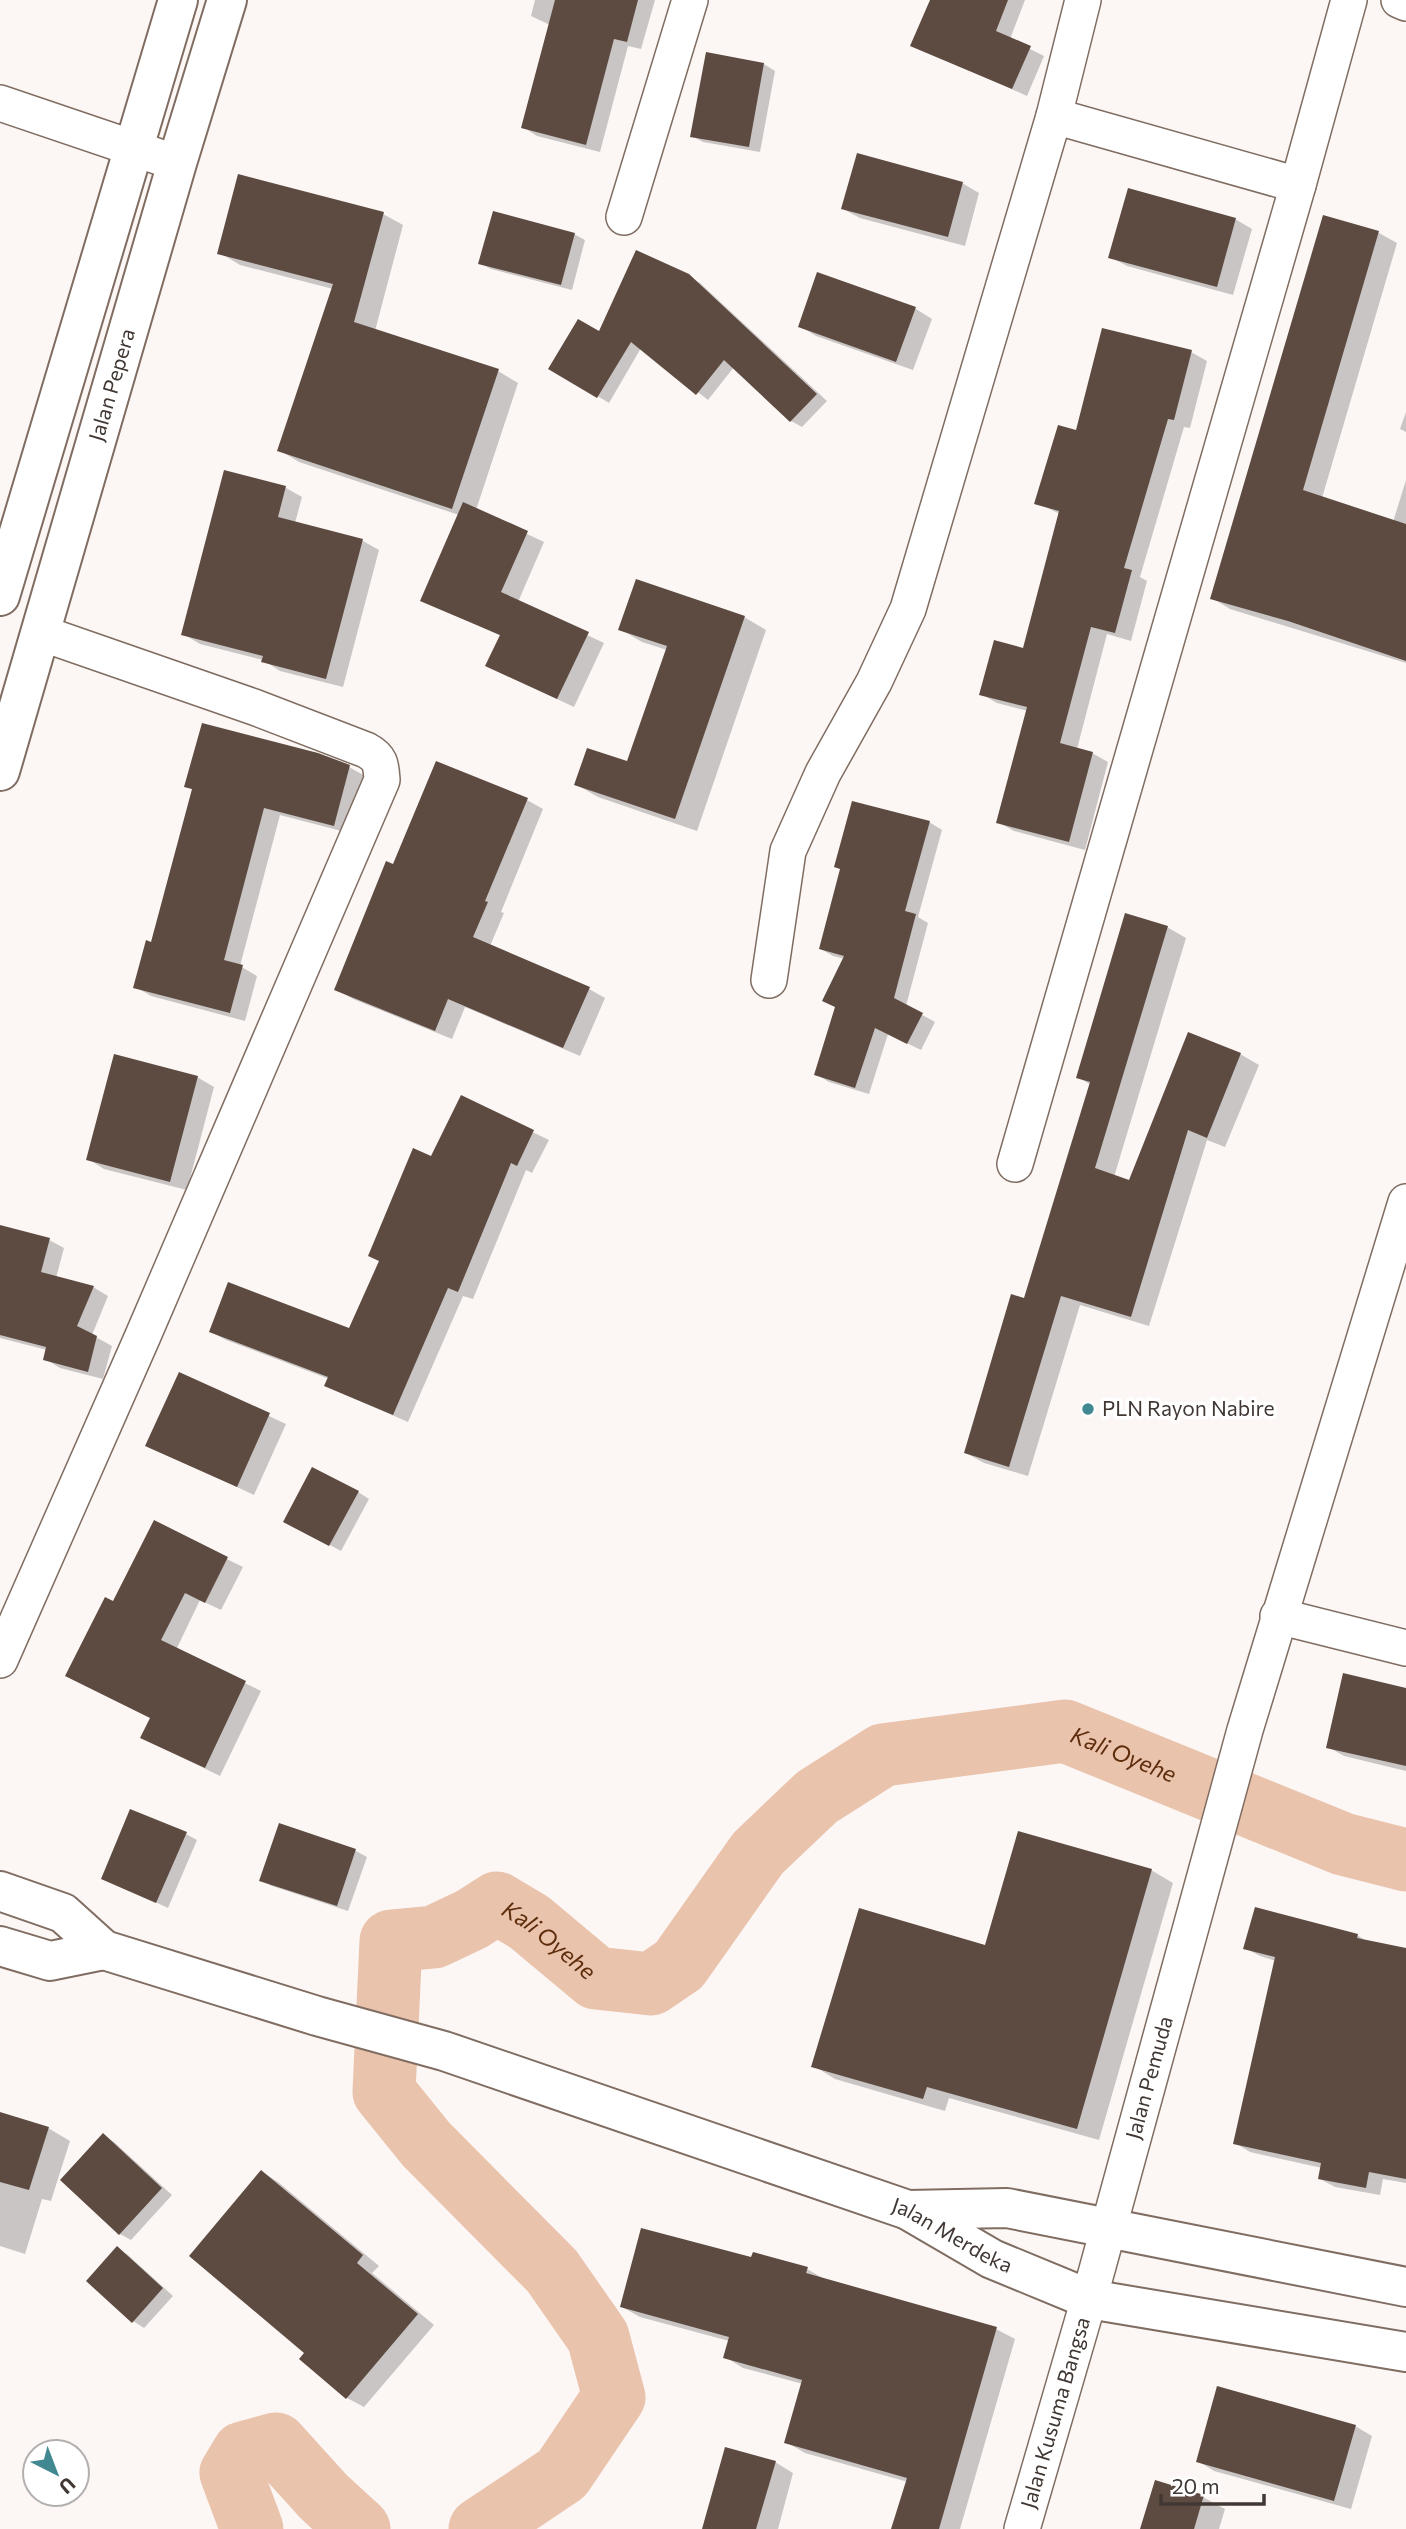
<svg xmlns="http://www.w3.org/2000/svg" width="1406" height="2529" font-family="Commissioner,sans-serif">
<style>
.shadow{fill:#0003}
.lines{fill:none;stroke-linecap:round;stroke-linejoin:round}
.river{stroke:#eac3ad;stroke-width:63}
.building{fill:#5d4b41}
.minor-casing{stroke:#806d62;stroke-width:38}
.major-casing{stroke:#806d62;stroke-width:42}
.minor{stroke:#fff;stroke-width:35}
.major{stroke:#fff;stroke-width:38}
.poi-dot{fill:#418891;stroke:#fff;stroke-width:2.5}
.labels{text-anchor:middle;stroke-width:7;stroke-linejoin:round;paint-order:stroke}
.street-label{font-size:21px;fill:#413834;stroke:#fff}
.poi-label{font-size:21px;fill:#413834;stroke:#fff;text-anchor:start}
.water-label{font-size:23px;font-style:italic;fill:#5e2d0c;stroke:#fff}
</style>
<rect width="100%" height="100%" fill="#fcf7f5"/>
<path class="shadow" d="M535,0H655L641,49L628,46L600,152L537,136L523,127L550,25L531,16Z
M932,0H1025L1010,39L1044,56L1027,96L912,45Z
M764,64L775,71L760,152L703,142L692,136Z
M962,183L979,193L965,246L860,218L843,209Z
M383,214L403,225L375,331L498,371L518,383L476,510L544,542L518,602L604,643L574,707L487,666L501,636L422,600L459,515L299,462L279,450L333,289L240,265L220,253Z
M1324,217L1379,233L1397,243L1322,498L1393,522L1406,480V663L1230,609L1212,598Z
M1235,219L1252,229L1233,295L1127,266L1110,257Z
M574,234L585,240L572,290L491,269L480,263Z
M818,274L916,309L932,319L913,370L816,336L800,326Z
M688,276L700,283L827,401L802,427L791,421L734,367L708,400L641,348L609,403L551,368Z
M1191,352L1207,361L1190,428L1184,427L1140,577L1147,581L1131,641L1107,634L1077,749L1092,753L1108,762L1085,850L1014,831L998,822L1028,711L997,703L981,694L1024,650L1060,514L1037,503L1077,432Z
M1406,412V432L1400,429Z
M226,472L286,488L302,497L295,523L363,541L379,550L343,687L280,671L263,660L200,644L183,634Z
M744,617L766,630L697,831L598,797L577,785L628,763L667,650L642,642L620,629Z
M349,767L365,776L349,833L280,815L240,966L257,976L245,1021L151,996L136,987L153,944L193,790L186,786Z
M527,800L543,809L501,912L504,913L490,946L589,989L605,998L580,1056L465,1007L452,1039L353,999L336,989L394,866Z
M929,822L942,830L918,917L928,923L906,1006L935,1022L921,1050L888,1034L869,1094L829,1082L816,1074L837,1007L845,959L833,956L821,949Z
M1167,927L1186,938L1114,1177L1130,1182L1240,1054L1259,1065L1225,1147L1207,1140L1149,1326L1080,1305L1028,1476L984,1463L966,1453L1025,1300L1091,1085L1078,1077Z
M197,1077L214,1087L187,1190L104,1169L88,1159Z
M462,1098L549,1140L532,1173L526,1170L473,1299L463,1296L408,1422L341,1393L326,1385L329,1379L226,1340L211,1332L350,1330Z
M0,1227L49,1240L64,1248L56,1278L93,1287L108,1296L92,1335L112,1346L103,1379L60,1368L45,1359L47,1350L0,1338Z
M180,1374L286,1424L254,1495L147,1445Z
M358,1492L369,1499L341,1551L296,1527Z
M154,1523L243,1567L221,1610L200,1600L176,1650L261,1691L220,1776L142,1738L152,1718L114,1604Z
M1406,1690V1771L1344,1756L1328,1747Z
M280,1825L356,1851L367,1857L348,1911L272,1886L261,1880Z
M186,1834L197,1840L168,1908L103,1878Z
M1151,1870L1173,1883L1099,2140L949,2098L945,2111L835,2079L814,2066L987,1947Z
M1357,1935L1368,1942L1406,1949V2183L1383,2179L1380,2195L1335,2187L1320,2179L1322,2168L1250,2152L1235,2143L1276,1961L1260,1956L1245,1948Z
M0,2114L48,2128L70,2141L51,2201L42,2199L25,2254L0,2246Z
M103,2135L114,2142L172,2195L131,2240L120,2234L62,2180Z
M262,2172L278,2182L379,2266L372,2273L434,2325L364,2407L347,2398L302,2359L307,2353Z
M117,2249L128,2255L173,2296L144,2328L133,2321Z
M753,2259L807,2269L826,2280L996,2329L1015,2339L960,2529H893L908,2482L805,2453L786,2442L803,2384L743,2368L725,2357L729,2341L640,2317L622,2307Z
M1355,2426L1372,2436L1351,2509L1214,2471L1198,2461Z
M775,2462L793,2473L778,2529H704Z
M1203,2497L1225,2509L1219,2529H1142Z"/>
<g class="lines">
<g class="river">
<path d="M252,2529L231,2473L243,2453L276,2444L324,2497L359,2529"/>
<path id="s1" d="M480,2529L562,2474L614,2397L598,2337L552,2271L426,2144L384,2092L391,1941L434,1937L472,1919L497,1903L529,1922L596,1978L651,1984L679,1965L758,1853L817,1797L883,1755L1065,1731L1343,1844L1406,1860"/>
</g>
</g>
<path class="building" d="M555,0H638L627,42L614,39L586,145L521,128Z
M930,0H1008L996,31L1031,46L1012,89L910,46Z
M706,52L764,63L749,147L690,137Z
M857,153L963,182L948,237L841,209Z
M238,174L384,212L354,322L499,369L452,509L277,451L333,284L217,254Z
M1128,188L1236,218L1217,287L1108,258Z
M493,211L575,233L561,285L478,264Z
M1323,215L1379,231L1303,490L1406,524V661L1288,621L1210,599Z
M636,250L689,274L817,394L790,422L724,360L696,395L631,342L597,398L548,369L578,319L599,331Z
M817,272L916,307L896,362L798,327Z
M1102,328L1192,350L1174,420L1168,419L1124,568L1132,570L1115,633L1091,627L1060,743L1093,752L1069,842L996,823L1027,707L979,695L994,640L1023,648L1059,511L1034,504L1058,425L1076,430Z
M224,470L286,486L278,517L363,539L326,679L261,662L263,656L181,635Z
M463,502L528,531L501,592L589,632L557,699L485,666L500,635L420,601Z
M636,579L745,616L675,819L574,785L587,748L627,761L667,646L618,630Z
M202,723L318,753L350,765L334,826L264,808L224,960L243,965L230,1013L133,988L146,940L151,942L192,789L184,787Z
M436,761L528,798L485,901L488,902L473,937L590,987L563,1048L448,999L435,1031L334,990L386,861L393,864Z
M852,801L930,821L905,911L916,914L894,998L923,1013L907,1044L875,1028L855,1088L814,1075L835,1007L822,1001L844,956L819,949L840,869L834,867Z
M1125,913L1168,926L1095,1168L1129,1180L1188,1032L1241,1053L1207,1138L1188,1130L1131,1317L1061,1296L1009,1467L964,1453L1011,1294L1024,1298L1090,1082L1076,1078Z
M114,1054L198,1076L170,1182L86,1160Z
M461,1095L534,1130L517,1166L511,1163L458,1292L448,1288L393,1415L324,1386L328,1377L209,1332L228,1282L349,1328L379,1261L368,1256L413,1148L431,1156Z
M0,1225L50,1238L41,1272L94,1286L77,1326L97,1336L88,1372L43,1360L46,1347L0,1335Z
M179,1372L270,1413L237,1487L145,1446Z
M312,1467L359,1491L329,1546L283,1522Z
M154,1520L228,1557L205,1603L185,1593L161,1640L246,1681L205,1768L140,1738L150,1718L65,1676L105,1597L113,1601Z
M1343,1673L1406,1688V1766L1326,1748Z
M130,1809L187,1832L156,1903L101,1879Z
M279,1823L356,1849L337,1906L259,1881Z
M1018,1831L1152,1869L1077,2129L927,2087L923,2099L811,2067L859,1908L985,1945Z
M1255,1907L1358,1934L1357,1938L1406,1948V2179L1369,2172L1366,2188L1318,2179L1321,2163L1233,2144L1275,1957L1243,1949Z
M0,2112L49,2127L29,2190L0,2182Z
M103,2133L162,2188L119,2235L60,2180Z
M261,2170L363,2255L357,2263L418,2314L346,2399L299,2359L304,2353L189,2256Z
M641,2228L751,2257L753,2252L808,2267L806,2273L997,2327L939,2529H891L907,2478L784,2443L802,2380L723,2358L729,2337L620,2307Z
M117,2246L163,2288L132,2323L86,2281Z
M1217,2386L1356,2425L1334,2501L1196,2462Z
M725,2447L776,2461L756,2529H702Z
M1155,2480L1204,2495L1194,2529H1140Z"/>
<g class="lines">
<g class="minor-casing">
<g id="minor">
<path d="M1399,0L1406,3"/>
<path d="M0,103L177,163"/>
<path d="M1054,116L1298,185"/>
<path d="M624,217L690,0"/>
<path d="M769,980L788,851L823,773L874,682L908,609L1054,116L1083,0"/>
<path d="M1015,1164L1298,185L1349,0"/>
<path d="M1278,1616L1406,1648"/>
<path d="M0,1660L142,1338L382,780C381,765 381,758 366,750L254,707L41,633"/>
<path id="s2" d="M1022,2529L1089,2299L1245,1730L1406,1202"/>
</g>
</g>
<g class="major-casing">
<g id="major">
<path d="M0,596L178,0"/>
<path id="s3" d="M0,771L177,163L227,0"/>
<path id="s4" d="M0,1891L63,1913L104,1950L317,2016L444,2051L908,2210L992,2259L1089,2299L1406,2352"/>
<path d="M0,1946L50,1961L104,1950"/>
<path d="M908,2210L1007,2208L1406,2287"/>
</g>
</g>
<use href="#minor" class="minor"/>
<use href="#major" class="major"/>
</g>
<circle class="poi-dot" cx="1088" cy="1409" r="7"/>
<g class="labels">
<g class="street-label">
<text dy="7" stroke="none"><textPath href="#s3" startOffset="402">Jalan Pepera</textPath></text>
<text dy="7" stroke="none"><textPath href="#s2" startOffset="469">Jalan Pemuda</textPath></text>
<text dy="7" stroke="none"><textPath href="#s4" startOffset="1018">Jalan Merdeka</textPath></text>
<text dy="7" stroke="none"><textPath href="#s2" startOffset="121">Jalan Kusuma Bangsa</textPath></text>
</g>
<g class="poi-label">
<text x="1102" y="1416">PLN Rayon Nabire</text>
</g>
<g class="water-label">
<text dy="8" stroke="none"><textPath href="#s1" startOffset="1603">Kali Oyehe</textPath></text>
<text dy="8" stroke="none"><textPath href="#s1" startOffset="910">Kali Oyehe</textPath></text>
</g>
</g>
<g transform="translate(56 2473) rotate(138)"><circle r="33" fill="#ffffff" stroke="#b3afae" stroke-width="2"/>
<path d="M0-5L12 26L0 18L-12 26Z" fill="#418891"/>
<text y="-10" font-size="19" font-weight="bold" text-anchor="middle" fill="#413834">U</text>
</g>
<path d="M1161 2494v10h103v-10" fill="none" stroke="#413834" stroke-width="3.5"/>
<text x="1172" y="2494" font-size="21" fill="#413834" stroke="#ffffff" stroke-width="5" paint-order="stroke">20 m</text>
</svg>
